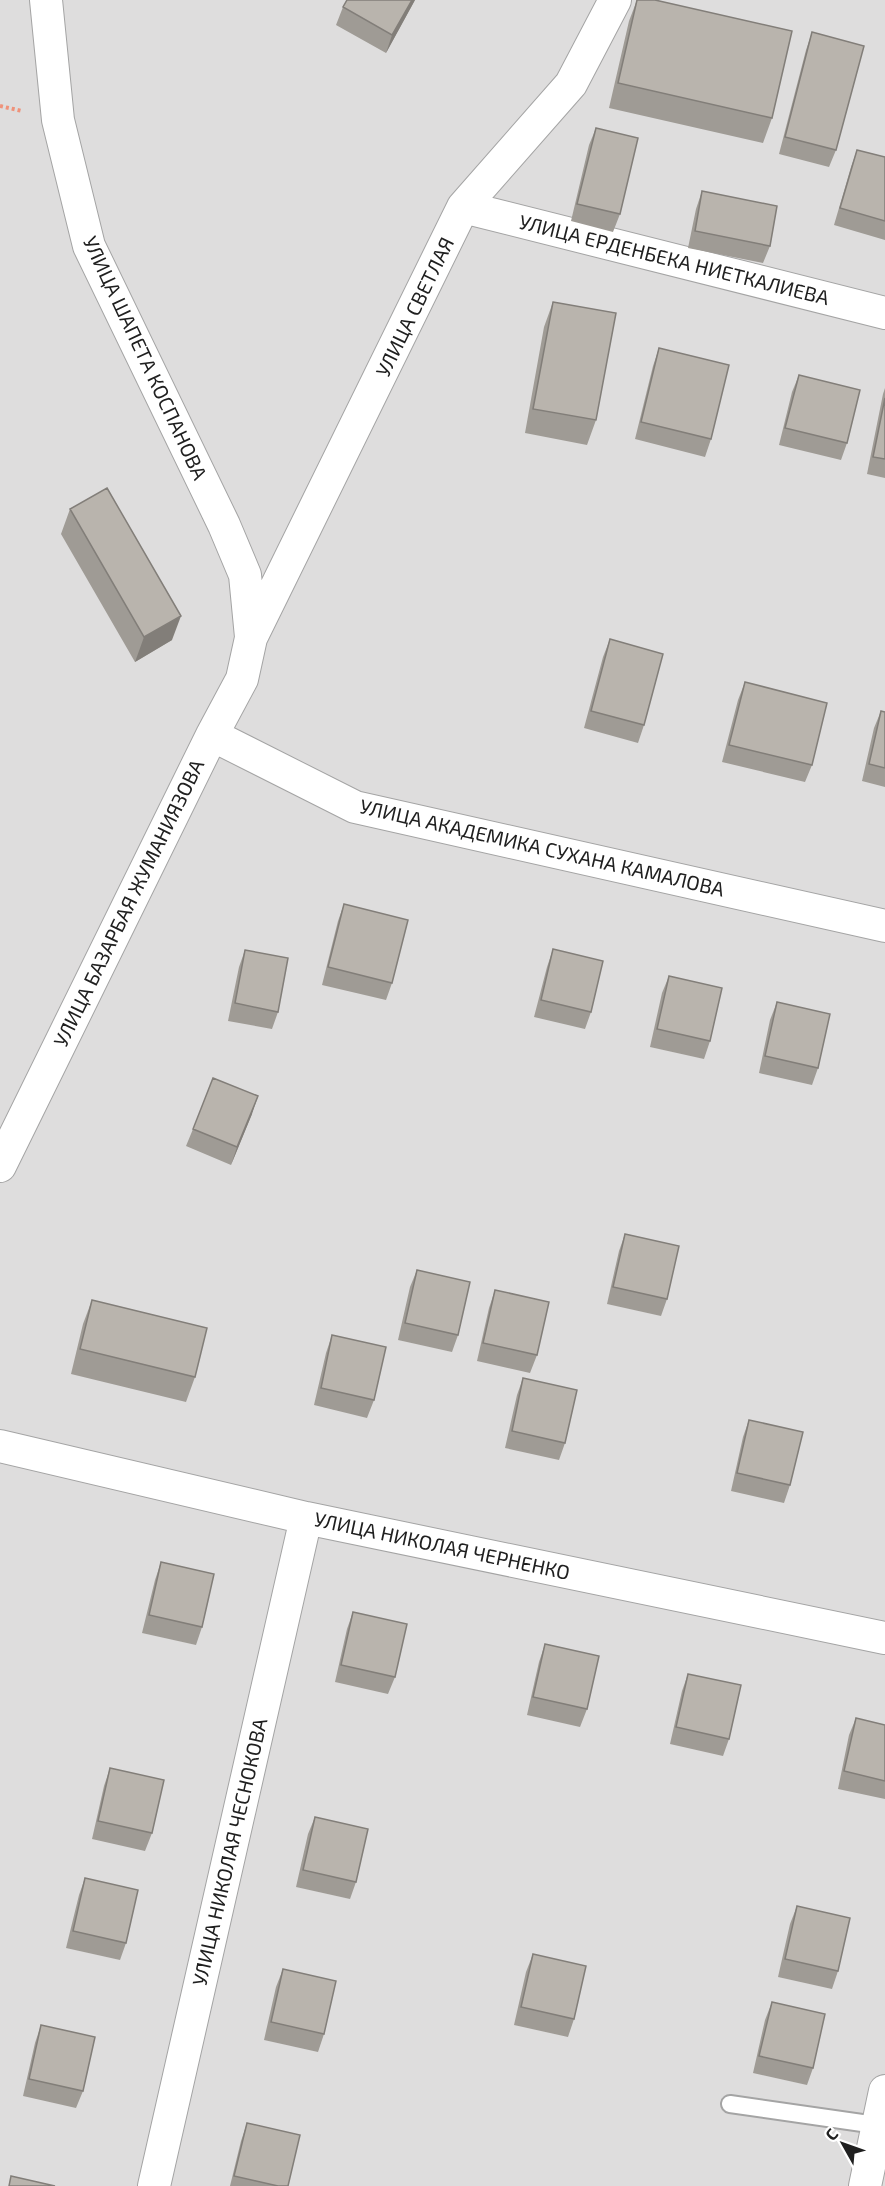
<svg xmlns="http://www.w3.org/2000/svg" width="885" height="2186" font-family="'Exo 2',sans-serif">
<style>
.residential{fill:#dedddd}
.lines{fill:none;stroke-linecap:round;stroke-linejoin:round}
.lane-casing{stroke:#a4a4a4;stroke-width:20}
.street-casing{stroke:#a4a4a4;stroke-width:34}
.path{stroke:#ef927a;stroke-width:4;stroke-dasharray:3 3;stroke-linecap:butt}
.lane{stroke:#fff;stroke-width:16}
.street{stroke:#fff;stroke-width:32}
.wall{fill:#9f9b95}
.shaded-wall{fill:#827e79}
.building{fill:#b9b4ad;stroke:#827e79;stroke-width:1.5}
.labels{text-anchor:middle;stroke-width:4.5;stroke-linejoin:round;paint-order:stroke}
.street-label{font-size:20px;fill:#202020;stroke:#fff}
</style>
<rect width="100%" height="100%" fill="#f0eee8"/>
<path class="residential" d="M0,0H885V2186H0Z"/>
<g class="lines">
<g class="lane-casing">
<path id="lane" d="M730,2104L883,2126"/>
</g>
<g class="street-casing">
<path id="street" d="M46,0L58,120L89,246L224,525L245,575L251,637
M463,207L885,313
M212,735L355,807L885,926
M0,1166L212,735L242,679L251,638L463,207L571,84L615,0
M0,1446L306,1518L885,1638
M154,2186L306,1518
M865,2186L885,2091"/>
</g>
<path class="path" d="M0,106L22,111"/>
<use href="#lane" class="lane"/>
<use href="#street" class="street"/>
</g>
<path class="wall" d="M415,0L386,53L336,25L343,7Z
M637,0H655L772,118L763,143L609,108L629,21Z
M812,32L836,150L829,167L779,154L806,50Z
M596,128L620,214L613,232L571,221L589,145Z
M857,150L885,157V240L834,225L851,167Z
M702,191L770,246L763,263L688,248L696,209Z
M553,302L596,420L587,445L525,433L544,327Z
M659,348L711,439L705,457L635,439L653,366Z
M799,375L847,443L841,460L779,445L792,392Z
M885,388V478L867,474L883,394Z
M70,509L172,640L135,662L61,534Z
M610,639L644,725L638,743L584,728L603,657Z
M745,682L812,765L805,782L722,762L738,700Z
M881,711L885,712V787L862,781L874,728Z
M344,904L392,983L386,1000L322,985L338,921Z
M553,949L591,1012L585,1029L534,1017L547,967Z
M245,950L278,1012L272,1029L228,1021L239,967Z
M669,976L710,1041L704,1059L650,1047L662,993Z
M777,1002L818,1068L812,1085L759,1073L770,1020Z
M252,1114L231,1165L186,1146L193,1129Z
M625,1234L667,1299L661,1316L607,1304L619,1251Z
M417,1270L458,1335L452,1352L398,1340L410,1287Z
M495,1290L537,1355L530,1373L477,1361L489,1308Z
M92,1300L195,1377L186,1402L71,1374L83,1324Z
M332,1335L374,1400L367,1418L314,1405L326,1353Z
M523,1378L565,1443L559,1460L505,1448L517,1395Z
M749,1420L790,1485L784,1503L731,1491L743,1437Z
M161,1562L202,1627L196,1645L142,1633L155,1580Z
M353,1612L395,1677L388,1694L335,1682L347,1629Z
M545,1644L587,1709L580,1727L527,1715L539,1662Z
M688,1674L729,1739L723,1756L670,1744L682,1691Z
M856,1718L885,1725V1799L838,1789L849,1735Z
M110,1768L152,1833L145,1851L92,1839L104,1786Z
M315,1817L356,1882L350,1899L296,1887L308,1834Z
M85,1878L126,1943L120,1960L66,1948L79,1895Z
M797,1906L838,1971L832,1989L778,1977L790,1924Z
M533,1954L574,2019L568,2037L514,2025L526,1972Z
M283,1969L324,2034L318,2052L264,2040L276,1987Z
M772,2002L813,2068L807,2085L753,2073L765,2020Z
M41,2025L83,2091L76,2108L23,2096L35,2043Z
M247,2123L288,2186H230L241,2141Z"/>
<path class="shaded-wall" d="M412,0H415L386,53L392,35Z
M181,616L172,640L135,662L144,637Z
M258,1096L252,1114L231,1165L237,1147Z"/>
<path class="building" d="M347,0H412L392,35L343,7Z
M637,0H655L792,31L772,118L618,83Z
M812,32L864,46L836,150L785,137Z
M596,128L638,138L620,214L577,204Z
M857,150L885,157V221L840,208Z
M702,191L777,206L770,246L695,231Z
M553,302L616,313L596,420L533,409Z
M659,348L729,365L711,439L641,422Z
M799,375L860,390L847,443L785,428Z
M885,398V459L873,457Z
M107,488L181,616L144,637L70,509Z
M610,639L663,654L644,725L591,711Z
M745,682L827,703L812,765L729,745Z
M881,711L885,712V768L869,764Z
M344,904L408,920L392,983L328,967Z
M553,949L603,961L591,1012L541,1000Z
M245,950L288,958L278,1012L235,1003Z
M669,976L722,988L710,1041L657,1029Z
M777,1002L830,1014L818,1068L765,1056Z
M213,1078L258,1096L237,1147L193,1129Z
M625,1234L679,1246L667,1299L613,1287Z
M417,1270L470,1282L458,1335L405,1323Z
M495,1290L549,1302L537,1355L483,1343Z
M92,1300L207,1328L195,1377L80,1349Z
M332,1335L386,1347L374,1400L321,1388Z
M523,1378L577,1390L565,1443L512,1431Z
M749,1420L803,1432L790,1485L737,1473Z
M161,1562L214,1574L202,1627L149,1615Z
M353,1612L407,1624L395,1677L341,1665Z
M545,1644L599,1656L587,1709L533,1697Z
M688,1674L741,1685L729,1739L676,1727Z
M856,1718L885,1725V1781L844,1771Z
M110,1768L164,1780L152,1833L98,1821Z
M315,1817L368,1829L356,1882L303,1870Z
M85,1878L138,1890L126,1943L73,1931Z
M797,1906L850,1918L838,1971L785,1959Z
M533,1954L586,1966L574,2019L521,2007Z
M283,1969L336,1981L324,2034L271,2022Z
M772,2002L825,2014L813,2068L759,2056Z
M41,2025L95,2037L83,2091L29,2079Z
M247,2123L300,2135L288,2186H278L234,2176Z
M11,2176L55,2186H9Z"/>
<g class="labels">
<g class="street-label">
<text transform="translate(674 260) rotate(14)" y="7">УЛИЦА ЕРДЕНБЕКА НИЕТКАЛИЕВА</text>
<text transform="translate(415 307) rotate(-64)" y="7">УЛИЦА СВЕТЛАЯ</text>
<text transform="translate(145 358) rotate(65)" y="7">УЛИЦА ШАПЕТА КОСПАНОВА</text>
<text transform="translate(542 848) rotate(13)" y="7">УЛИЦА АКАДЕМИКА СУХАНА КАМАЛОВА</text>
<text transform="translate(129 903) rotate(-64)" y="7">УЛИЦА БАЗАРБАЯ ЖУМАНИЯЗОВА</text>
<text transform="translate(442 1546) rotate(12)" y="7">УЛИЦА НИКОЛАЯ ЧЕРНЕНКО</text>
<text transform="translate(230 1852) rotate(-77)" y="7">УЛИЦА НИКОЛАЯ ЧЕСНОКОВА</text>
</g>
</g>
<g transform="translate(843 2144) rotate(310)" stroke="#ffffff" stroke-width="4.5" paint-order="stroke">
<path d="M0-4.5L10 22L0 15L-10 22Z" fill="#202020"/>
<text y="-9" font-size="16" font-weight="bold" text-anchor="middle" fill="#202020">С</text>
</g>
</svg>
